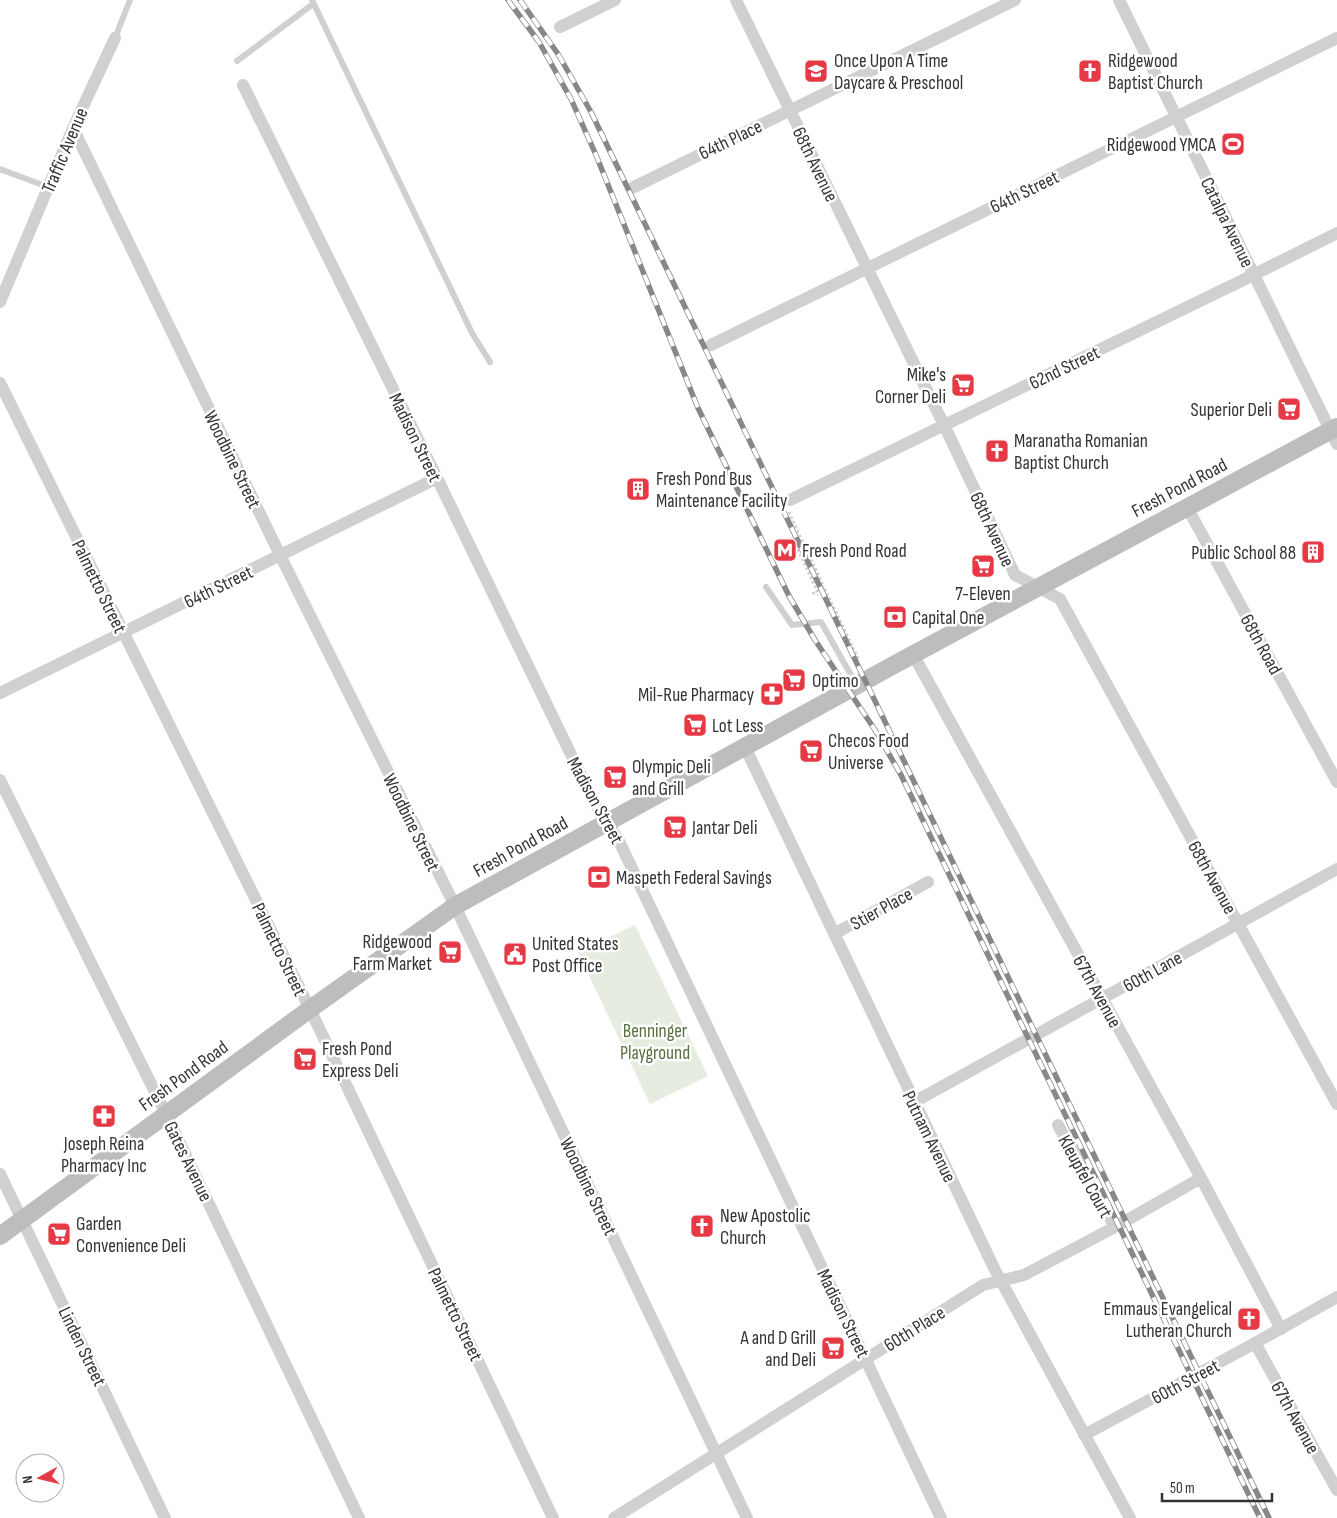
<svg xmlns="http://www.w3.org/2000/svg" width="1337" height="1518" font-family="'Sofia Sans Condensed',sans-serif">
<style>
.green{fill:#e6ecdf}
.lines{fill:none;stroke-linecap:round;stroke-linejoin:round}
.path{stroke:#cdcdcd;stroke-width:2.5;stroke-dasharray:2.5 2.5;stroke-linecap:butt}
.lane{stroke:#d0d0d0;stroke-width:6}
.street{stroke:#d0d0d0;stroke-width:12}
.secondary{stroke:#bdbdbd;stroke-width:18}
.rail-casing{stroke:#888;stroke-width:5.5}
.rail{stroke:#fff;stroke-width:4;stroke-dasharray:11;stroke-linecap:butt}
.labels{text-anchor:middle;stroke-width:5;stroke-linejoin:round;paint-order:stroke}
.poi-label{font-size:19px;fill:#333;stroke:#fff;text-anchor:start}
.street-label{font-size:19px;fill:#333;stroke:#fff}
.park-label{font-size:19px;fill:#56703f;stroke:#fff}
</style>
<rect width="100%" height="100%" fill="#fff"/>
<path class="green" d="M635,925L708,1076L650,1104L578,952Z"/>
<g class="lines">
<path class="path" d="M773,503L776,508L778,507
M789,512L802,540L795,544L817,591L813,593L818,595
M803,541L824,587
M817,591L824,587L859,660"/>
<path class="lane" d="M312,0L472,333L490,362
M115,38L130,0
M237,61L313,4
M0,169L48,187
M766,587L792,625L821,622L856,684"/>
<path class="street" d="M736,0L944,425L1015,575L1060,599L1337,1104
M1119,0L1337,444
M560,27L615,0
M243,85L437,478L595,804L618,839L941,1518
M73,128L280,555L455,906L747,1518
M634,187L1015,0
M0,302L73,128L115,38
M711,345L1337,38
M0,383L310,1009L553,1518
M790,500L1237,283L1337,233
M1187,507L1337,782
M913,654L1201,1178L1281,1329
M0,693L437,478
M745,747L995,1270L1130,1518
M0,780L166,1114L359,1518
M834,934L928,882
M914,1102L1337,869
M1058,1125L1115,1227
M0,1174L165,1518
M1255,1343L1337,1490
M1084,1435L1246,1348L1337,1297
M614,1518L983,1285L1024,1275L1115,1227L1201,1178"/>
<path class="secondary" d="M0,1236L310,1009L455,906L901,661L1337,427"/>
<g class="rail-casing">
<path id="rail" d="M508,0L539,42L571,99L596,155L698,408L789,596L815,640L875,730L901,775L1260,1518
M520,0L558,54L591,112L1269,1518"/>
</g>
<use href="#rail" class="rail"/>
</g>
<defs>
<g id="school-square" transform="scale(1.25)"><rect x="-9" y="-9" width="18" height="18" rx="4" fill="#e63946" stroke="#fff"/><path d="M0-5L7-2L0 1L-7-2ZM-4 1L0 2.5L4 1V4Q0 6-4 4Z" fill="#fff"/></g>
<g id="church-square" transform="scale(1.25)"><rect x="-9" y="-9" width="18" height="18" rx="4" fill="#e63946" stroke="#fff"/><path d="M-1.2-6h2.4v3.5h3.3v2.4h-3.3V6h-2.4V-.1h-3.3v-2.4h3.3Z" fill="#fff"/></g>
<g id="stadium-square" transform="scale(1.25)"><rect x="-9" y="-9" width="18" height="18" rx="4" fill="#e63946" stroke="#fff"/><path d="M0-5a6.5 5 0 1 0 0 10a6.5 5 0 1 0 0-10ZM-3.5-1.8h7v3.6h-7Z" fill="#fff"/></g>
<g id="supermarket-square" transform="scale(1.25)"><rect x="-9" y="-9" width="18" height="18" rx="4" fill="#e63946" stroke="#fff"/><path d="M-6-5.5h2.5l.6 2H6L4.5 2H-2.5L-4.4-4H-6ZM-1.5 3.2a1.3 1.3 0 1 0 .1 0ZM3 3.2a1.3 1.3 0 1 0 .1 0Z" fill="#fff"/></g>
<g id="building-square" transform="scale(1.25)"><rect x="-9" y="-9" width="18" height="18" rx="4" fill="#e63946" stroke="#fff"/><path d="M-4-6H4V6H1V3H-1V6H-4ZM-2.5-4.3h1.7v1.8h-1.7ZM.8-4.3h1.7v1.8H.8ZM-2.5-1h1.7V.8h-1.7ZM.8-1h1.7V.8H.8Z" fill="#fff"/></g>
<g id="metro-square" transform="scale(1.25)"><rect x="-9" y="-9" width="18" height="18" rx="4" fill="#e63946" stroke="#fff"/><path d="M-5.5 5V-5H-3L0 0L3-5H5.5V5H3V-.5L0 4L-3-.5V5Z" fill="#fff"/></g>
<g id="bank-square" transform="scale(1.25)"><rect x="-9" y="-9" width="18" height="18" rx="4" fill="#e63946" stroke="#fff"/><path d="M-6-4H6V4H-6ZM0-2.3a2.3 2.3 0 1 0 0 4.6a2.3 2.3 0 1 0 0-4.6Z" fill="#fff"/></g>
<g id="pharmacy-square" transform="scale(1.25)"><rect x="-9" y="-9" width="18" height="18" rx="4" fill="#e63946" stroke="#fff"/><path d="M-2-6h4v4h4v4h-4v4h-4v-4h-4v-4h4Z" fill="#fff"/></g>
<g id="civic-square" transform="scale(1.25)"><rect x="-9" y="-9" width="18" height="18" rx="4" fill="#e63946" stroke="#fff"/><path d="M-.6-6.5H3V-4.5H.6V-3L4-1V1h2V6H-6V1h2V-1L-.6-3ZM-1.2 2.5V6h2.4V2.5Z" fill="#fff"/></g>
</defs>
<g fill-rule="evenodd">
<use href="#school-square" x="816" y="71"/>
<use href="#church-square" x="1090" y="71"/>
<use href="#stadium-square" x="1233" y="144"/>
<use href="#supermarket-square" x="963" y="385"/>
<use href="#supermarket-square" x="1289" y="409"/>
<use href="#church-square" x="997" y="451"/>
<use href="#building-square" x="638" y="489"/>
<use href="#metro-square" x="785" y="550"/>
<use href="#building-square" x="1313" y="552"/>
<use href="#supermarket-square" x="983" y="566"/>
<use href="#bank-square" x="895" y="617"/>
<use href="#supermarket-square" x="794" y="680"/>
<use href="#pharmacy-square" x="772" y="694"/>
<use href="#supermarket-square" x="695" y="725"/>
<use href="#supermarket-square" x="811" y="751"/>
<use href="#supermarket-square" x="615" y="777"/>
<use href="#supermarket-square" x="675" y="827"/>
<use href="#bank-square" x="599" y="877"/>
<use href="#supermarket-square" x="450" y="952"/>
<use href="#civic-square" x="515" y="954"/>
<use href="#supermarket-square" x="305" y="1059"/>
<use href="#pharmacy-square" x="104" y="1116"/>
<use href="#church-square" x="702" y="1226"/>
<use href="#supermarket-square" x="59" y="1234"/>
<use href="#church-square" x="1249" y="1319"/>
<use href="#supermarket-square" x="833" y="1348"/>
</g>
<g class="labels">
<g class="poi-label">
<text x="834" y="67">Once Upon A Time<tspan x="834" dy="22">Daycare &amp; Preschool</tspan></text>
<text x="1108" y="67">Ridgewood<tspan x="1108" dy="22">Baptist Church</tspan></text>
<text x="1216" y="151" text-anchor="end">Ridgewood YMCA</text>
<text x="946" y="381" text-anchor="end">Mike's<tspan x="946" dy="22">Corner Deli</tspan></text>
<text x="1272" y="416" text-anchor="end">Superior Deli</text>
<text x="1014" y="447">Maranatha Romanian<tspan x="1014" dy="22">Baptist Church</tspan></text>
<text x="656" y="485">Fresh Pond Bus<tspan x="656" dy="22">Maintenance Facility</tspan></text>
<text x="802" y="557">Fresh Pond Road</text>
<text x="1296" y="559" text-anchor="end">Public School 88</text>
<text x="983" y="600" text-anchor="middle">7-Eleven</text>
<text x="912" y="624">Capital One</text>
<text x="812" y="687">Optimo</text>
<text x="754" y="701" text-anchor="end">Mil-Rue Pharmacy</text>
<text x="712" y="732">Lot Less</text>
<text x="828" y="747">Checos Food<tspan x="828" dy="22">Universe</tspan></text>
<text x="632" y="773">Olympic Deli<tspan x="632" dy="22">and Grill</tspan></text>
<text x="692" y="834">Jantar Deli</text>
<text x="616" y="884">Maspeth Federal Savings</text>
<text x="432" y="948" text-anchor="end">Ridgewood<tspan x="432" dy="22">Farm Market</tspan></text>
<text x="532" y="950">United States<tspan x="532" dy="22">Post Office</tspan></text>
<text x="322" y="1055">Fresh Pond<tspan x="322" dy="22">Express Deli</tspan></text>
<text x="104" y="1150" text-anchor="middle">Joseph Reina<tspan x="104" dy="22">Pharmacy Inc</tspan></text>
<text x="720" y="1222">New Apostolic<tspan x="720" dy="22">Church</tspan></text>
<text x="76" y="1230">Garden<tspan x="76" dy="22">Convenience Deli</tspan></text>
<text x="1232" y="1315" text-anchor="end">Emmaus Evangelical<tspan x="1232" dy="22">Lutheran Church</tspan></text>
<text x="816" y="1344" text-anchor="end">A and D Grill<tspan x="816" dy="22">and Deli</tspan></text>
</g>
<g class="street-label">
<text transform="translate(730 139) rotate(-26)" y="7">64th Place</text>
<text transform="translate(64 150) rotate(-67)" y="7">Traffic Avenue</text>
<text transform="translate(816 164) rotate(64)" y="7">68th Avenue</text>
<text transform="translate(1024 191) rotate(-26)" y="7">64th Street</text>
<text transform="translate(1228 222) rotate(64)" y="7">Catalpa Avenue</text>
<text transform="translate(1064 367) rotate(-26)" y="7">62nd Street</text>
<text transform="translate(416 437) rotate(64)" y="7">Madison Street</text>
<text transform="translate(233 459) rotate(64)" y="7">Woodbine Street</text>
<text transform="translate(1179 487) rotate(-28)" y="7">Fresh Pond Road</text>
<text transform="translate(993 529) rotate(65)" y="7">68th Avenue</text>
<text transform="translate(100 586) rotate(64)" y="7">Palmetto Street</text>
<text transform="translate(218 586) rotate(-26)" y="7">64th Street</text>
<text transform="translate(1262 644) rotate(61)" y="7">68th Road</text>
<text transform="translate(596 800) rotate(61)" y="7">Madison Street</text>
<text transform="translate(412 822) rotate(64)" y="7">Woodbine Street</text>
<text transform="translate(520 846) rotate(-29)" y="7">Fresh Pond Road</text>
<text transform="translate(1213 877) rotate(61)" y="7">68th Avenue</text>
<text transform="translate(881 908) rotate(-29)" y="7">Stier Place</text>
<text transform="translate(280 949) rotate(64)" y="7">Palmetto Street</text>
<text transform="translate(1152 971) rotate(-29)" y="7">60th Lane</text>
<text transform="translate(1098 991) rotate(61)" y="7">67th Avenue</text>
<text transform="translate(183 1075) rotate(-36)" y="7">Fresh Pond Road</text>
<text transform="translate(930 1136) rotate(64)" y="7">Putnam Avenue</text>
<text transform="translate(189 1161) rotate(64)" y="7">Gates Avenue</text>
<text transform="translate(1086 1176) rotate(61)" y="7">Kleupfel Court</text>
<text transform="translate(589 1186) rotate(64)" y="7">Woodbine Street</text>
<text transform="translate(844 1313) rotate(64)" y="7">Madison Street</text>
<text transform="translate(456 1314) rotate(64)" y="7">Palmetto Street</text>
<text transform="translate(914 1328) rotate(-32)" y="7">60th Place</text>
<text transform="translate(83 1346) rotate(64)" y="7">Linden Street</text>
<text transform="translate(1185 1381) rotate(-28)" y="7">60th Street</text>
<text transform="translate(1296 1417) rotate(61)" y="7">67th Avenue</text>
</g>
<g class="park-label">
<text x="655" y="1037">Benninger<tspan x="655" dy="22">Playground</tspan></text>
</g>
</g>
<g transform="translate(40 1478) rotate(262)"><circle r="24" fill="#ffffff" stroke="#adadad"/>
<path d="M0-4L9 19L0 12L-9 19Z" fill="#e63946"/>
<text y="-8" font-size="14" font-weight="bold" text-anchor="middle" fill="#333333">N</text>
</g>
<path d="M1162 1493v8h110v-8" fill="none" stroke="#333333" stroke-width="2.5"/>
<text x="1170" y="1493" font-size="15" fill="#333333" stroke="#ffffff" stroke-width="4" paint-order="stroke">50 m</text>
</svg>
